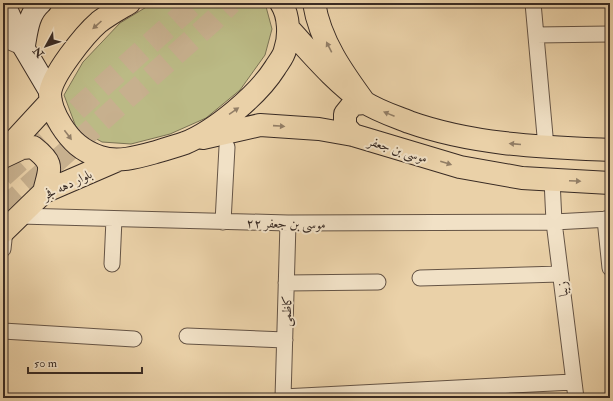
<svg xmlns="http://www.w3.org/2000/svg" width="613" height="401" font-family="'IM FELL Double Pica',Amiri,serif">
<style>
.green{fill:#bbba85;stroke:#7a7254}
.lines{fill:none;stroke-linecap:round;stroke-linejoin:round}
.primary-tunnel{stroke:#c7b08e;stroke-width:22;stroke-dasharray:22 11;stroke-linecap:butt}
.minor-casing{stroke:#655445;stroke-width:17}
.secondary-casing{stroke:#392b24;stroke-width:23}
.primary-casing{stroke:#392b24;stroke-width:24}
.minor{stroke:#f1e1c6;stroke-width:15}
.secondary{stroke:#f1e1c6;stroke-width:21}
.primary{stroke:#ead1a8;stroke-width:22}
.oneway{fill:#927e66}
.labels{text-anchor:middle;stroke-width:4;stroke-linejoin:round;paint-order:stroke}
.street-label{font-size:13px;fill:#392b24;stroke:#f1e1c6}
</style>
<rect width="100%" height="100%" fill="#ead1a8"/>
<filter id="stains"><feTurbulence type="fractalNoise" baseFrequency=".005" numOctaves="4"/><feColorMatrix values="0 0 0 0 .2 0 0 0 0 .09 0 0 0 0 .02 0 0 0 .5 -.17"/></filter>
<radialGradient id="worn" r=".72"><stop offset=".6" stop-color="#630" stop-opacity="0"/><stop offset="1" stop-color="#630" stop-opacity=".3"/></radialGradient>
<path class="green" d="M153,3H265L272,29L265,55L240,90L206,118L170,134L131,144L102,142L76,127L64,95L83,62L120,23Z"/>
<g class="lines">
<path class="primary-tunnel" d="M3,176L195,3
M3,209L214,20L231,3"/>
<g class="minor-casing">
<path id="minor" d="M533,3L546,147
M536,35L610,34
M3,39L24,48
M552,180L554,222L576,398
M19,216L288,223L554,222L610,219
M605,219L610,268
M223,222L227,147
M3,249L5,230
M112,264L114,219
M420,278L560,274
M286,283L378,282
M3,331L134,339
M187,336L285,340
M283,397L573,382
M283,398L288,223"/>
</g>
<g class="secondary-casing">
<path id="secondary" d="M4,3L24,48L50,92
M24,48C27,32 28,14 41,3"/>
</g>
<g class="primary-casing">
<path id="primary" d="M129,3C119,9 108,15 99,22C85,34 51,76 50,94C50,105 56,117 61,125C71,141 82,151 100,157C118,163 138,157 156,152C166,149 176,146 185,143C215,131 258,95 275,68C278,63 284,56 285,50C290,36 289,15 281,3
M314,3C320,41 343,73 365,103L353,104L345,114V126L353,135
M288,28C312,54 335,82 364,102C378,111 394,116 409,122C474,145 542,147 610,150
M203,138L260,125L319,129L353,135L460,167L522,178L610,183
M3,153L51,101
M3,157L22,148L33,147C55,164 50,167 44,192
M3,232L44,192L118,160"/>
</g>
<use href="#minor" class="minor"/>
<use href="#secondary" class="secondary"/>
<use href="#primary" class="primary"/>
</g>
<defs><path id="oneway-solid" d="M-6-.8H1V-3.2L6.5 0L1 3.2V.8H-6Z"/></defs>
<g class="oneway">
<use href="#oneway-solid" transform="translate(97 25) rotate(138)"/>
<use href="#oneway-solid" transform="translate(329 47) rotate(-117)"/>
<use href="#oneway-solid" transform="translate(234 111) rotate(-35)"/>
<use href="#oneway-solid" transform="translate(389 114) rotate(-158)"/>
<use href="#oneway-solid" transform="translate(279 126) rotate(4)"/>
<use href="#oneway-solid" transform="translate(68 135) rotate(53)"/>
<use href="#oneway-solid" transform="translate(515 144) rotate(-175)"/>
<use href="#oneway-solid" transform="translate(446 163) rotate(17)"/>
<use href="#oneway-solid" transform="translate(575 181) rotate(3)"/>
</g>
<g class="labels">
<g class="street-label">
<text transform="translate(398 149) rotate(17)" y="5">موسی بن جعفر</text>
<text transform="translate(67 184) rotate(-26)" y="5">بلوار دهه فجر</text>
<text transform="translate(286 223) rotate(1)" y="5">موسی بن جعفر ۲۲</text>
<text transform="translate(562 289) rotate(-97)" y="5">زیبا</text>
<text transform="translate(286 311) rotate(-88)" y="5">کاظمی</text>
</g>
</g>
<rect width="613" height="401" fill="none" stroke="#ead1a8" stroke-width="16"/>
<rect x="4" y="4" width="605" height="393" fill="none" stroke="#392b24" stroke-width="2"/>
<rect x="8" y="8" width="597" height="385" fill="none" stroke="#392b24"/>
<g transform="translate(46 46) rotate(230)" stroke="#f1e1c6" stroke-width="3" paint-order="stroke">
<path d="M0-3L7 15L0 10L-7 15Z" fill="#392b24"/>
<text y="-6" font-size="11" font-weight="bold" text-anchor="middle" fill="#392b24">N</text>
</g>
<path d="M28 367v6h114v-6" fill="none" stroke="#392b24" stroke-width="2"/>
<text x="34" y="367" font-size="12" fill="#392b24" stroke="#f1e1c6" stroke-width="3" paint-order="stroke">50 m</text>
<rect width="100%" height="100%" filter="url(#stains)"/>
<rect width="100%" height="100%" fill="url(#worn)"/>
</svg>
